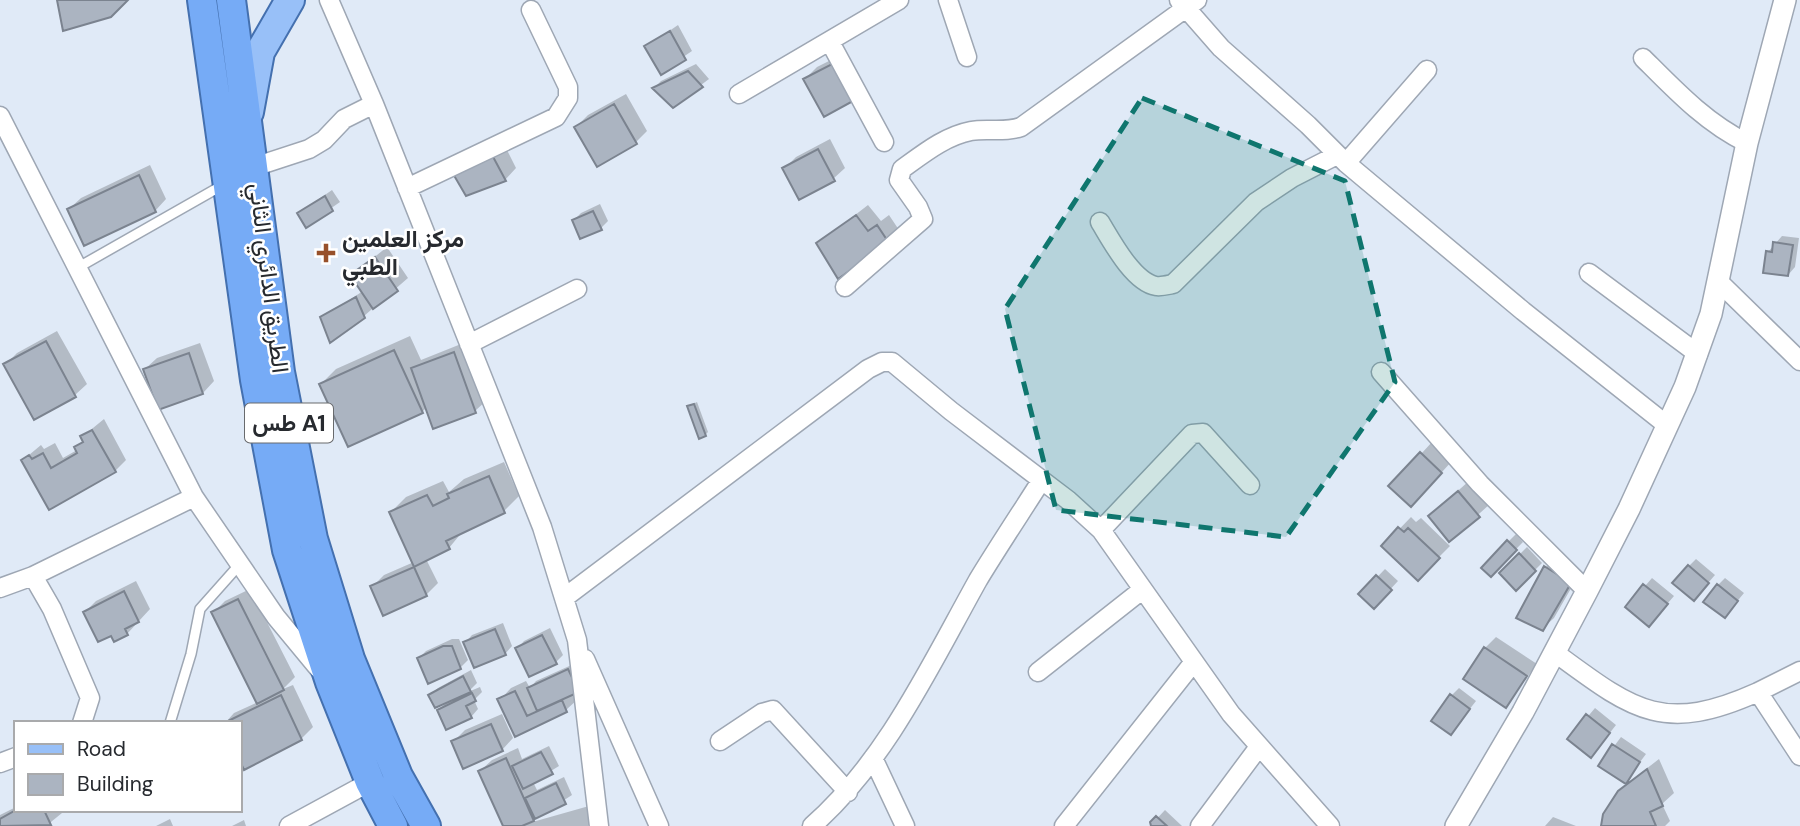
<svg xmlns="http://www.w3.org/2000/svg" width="1800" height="826" font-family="'DM Sans',Vazirmatn,sans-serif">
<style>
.shadow{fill:#0003}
.building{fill:#abb4c1;stroke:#7b838f;stroke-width:2}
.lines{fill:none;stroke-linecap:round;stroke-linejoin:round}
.service-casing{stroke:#9ea7b4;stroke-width:12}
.minor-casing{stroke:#9ea7b4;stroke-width:21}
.tertiary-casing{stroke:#9ea7b4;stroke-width:24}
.primary-casing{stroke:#4470af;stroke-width:32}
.trunk-casing{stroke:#4470af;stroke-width:32}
.service{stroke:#fff;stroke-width:9}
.minor{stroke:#fff;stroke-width:18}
.tertiary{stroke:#fff;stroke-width:21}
.primary{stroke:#98c0f8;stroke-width:28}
.trunk{stroke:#76abf6;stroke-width:28}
.marked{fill:#0f766e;fill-opacity:0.2;stroke:#0f766e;stroke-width:5;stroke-dasharray:14 9;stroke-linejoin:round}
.poi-dot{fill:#97502a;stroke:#fff;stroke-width:2.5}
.labels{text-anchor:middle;stroke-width:5;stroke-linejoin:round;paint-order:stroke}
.shield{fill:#fff;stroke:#686a6d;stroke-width:2}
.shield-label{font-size:23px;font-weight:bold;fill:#272a2f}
.poi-label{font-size:24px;font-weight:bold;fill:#272a2f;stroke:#fff;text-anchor:start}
.street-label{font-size:24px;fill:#272a2f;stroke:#fff}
</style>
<rect width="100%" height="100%" fill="#e0eaf7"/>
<path class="shadow" d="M678,25L692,51L661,72L646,47Z
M845,53L824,115L805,79L817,67Z
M696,64L709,79L673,106L654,88L661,81Z
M626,94L647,131L636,142L576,127L588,115Z
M830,139L845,168L833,179L784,169L796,157Z
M503,142L516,168L505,180L467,194Z
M150,165L166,199L155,211L69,209L81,198Z
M332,190L340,202L307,225L299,213Z
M600,204L608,221L601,228L574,220L581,213Z
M868,205L881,221L889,215L899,230L888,241L819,243Z
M1782,236L1799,238L1795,267L1788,275L1768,252Z
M387,247L408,278L364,316L322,318L363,291L352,275Z
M57,331L87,384L75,395L34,418L5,365L17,353Z
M410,336L421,360L466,342L487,400L475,411L427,407L422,412L321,384L336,369Z
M200,343L214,381L203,393L145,369L157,358Z
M697,402L708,432L705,435L689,406Z
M104,419L126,460L115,471L49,508L23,460L41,445L44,449L55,443L63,458L77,450L84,440L82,437Z
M1432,442L1452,461L1422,494L1421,454Z
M504,462L519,496L504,511L463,531L449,548L426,559L438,583L426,595L372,587L384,575L414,562L391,512L406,497L443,481L449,492L464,479Z
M1470,480L1490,504L1450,540L1430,516Z
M1411,517L1416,522L1421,518L1450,546L1418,578L1383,546Z
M1516,534L1523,542L1491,575L1483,567Z
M1527,547L1542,563L1516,589L1501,573Z
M1557,556L1581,571L1554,618L1542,629L1518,617L1546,567Z
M1696,559L1715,575L1701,591L1689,566Z
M1385,569L1398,581L1374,607L1361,594Z
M1652,578L1674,596L1656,617L1627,607Z
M1725,578L1744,593L1725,616L1718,585Z
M136,581L150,609L127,634L115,640L111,633L85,612L96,601Z
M250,589L295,677L283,689L293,685L313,727L301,739L245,767L240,757V723H225L234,713L258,702L213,613L225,601Z
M503,623L512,646L505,654L465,643L472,635Z
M550,628L563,655L556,662L517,649L524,641Z
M1496,637L1537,664L1506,705L1485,648Z
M452,639H459L468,660L460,668L419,658L426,651Z
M576,663L578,699L566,710L516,734L500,700L511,688L526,681L530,688L536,681Z
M471,670L477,683L468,692L480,687L482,692L474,700L478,709L471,717L439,710L448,701L430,695L438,688Z
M1459,688L1476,701L1451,733V696Z
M1595,708L1616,725L1598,748L1569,739Z
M502,714L513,738L502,750L453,742L465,730Z
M1621,737L1646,754L1625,782L1600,765Z
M549,746L559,766L533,782L537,790L564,777L572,795L529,823L589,806L593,821L588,826H524L529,821L518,826H505L480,771L492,760L518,748L522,759Z
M1659,759L1674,793L1662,804L1670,821L1665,826H1604L1628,783Z
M16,807V810L62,813L46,826H0V815Z
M1165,810L1182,826H1150Z
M1553,817L1576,826H1545Z
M170,819L173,826H156Z
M244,820L246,826H232Z"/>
<path class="building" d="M57,0H128L111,17L63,31Z
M670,31L686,60L661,75L644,46Z
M834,63L853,101L824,117L803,79Z
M688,71L703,87L673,108L652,88Z
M614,104L637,144L597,167L574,127Z
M818,149L835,181L799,200L782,168Z
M491,153L506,181L466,196L452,172Z
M139,175L156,212L84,246L67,209Z
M325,196L333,211L306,228L297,213Z
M593,211L602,230L580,239L572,220Z
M856,215L868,231L877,225L889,243L838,279L816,243Z
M1773,242L1793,245L1788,276L1763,273L1766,251L1772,252Z
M375,257L398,291L373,309L350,275Z
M356,297L365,318L330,343L320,317Z
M46,341L76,397L34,420L3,364Z
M394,350L423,413L348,447L319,384Z
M454,352L476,413L433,429L411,368Z
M189,353L203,394L158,410L143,369Z
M694,404L706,436L699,439L687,406Z
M92,430L116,472L49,510L21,460L29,455L32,459L43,453L51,468L77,453L74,447L83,442L80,436Z
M1420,452L1442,473L1411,507L1388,486Z
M489,476L505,513L446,541L450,549L414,567L389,512L427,495L433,506L449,498L447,494Z
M1458,491L1480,517L1449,542L1428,516Z
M1398,527L1404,532L1408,528L1440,558L1418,581L1381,546Z
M1507,540L1517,550L1491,577L1481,568Z
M1519,553L1536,571L1516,591L1499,573Z
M1688,565L1709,583L1694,601L1672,583Z
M1544,566L1571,583L1543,631L1516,618Z
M414,567L427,596L383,616L370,586Z
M1376,575L1392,590L1374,609L1358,594Z
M1643,584L1668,604L1649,627L1625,607Z
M1717,584L1738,601L1725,618L1703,602Z
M124,591L139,622L125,629L128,635L114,642L111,636L98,642L83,612Z
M238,599L284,690L257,704L211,612Z
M495,629L506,655L474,668L463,642Z
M542,635L557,664L529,677L515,648Z
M443,646H452L461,669L428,684L417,658Z
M1484,647L1527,676L1506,708L1463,679Z
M568,669L579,692L537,711L527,688Z
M463,676L471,692L435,708L428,695Z
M515,691L527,716L562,700L567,712L515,737L497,699Z
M472,693L476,701L466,706L472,718L446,730L437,710Z
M1450,694L1470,709L1451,735L1431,721Z
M281,695L302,740L244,770L240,761V723H224Z
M1586,714L1610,733L1591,758L1567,739Z
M491,724L503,751L463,769L451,741Z
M1612,744L1640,762L1626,784L1598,766Z
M541,752L553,774L523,789L512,766Z
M506,758L534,821L522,826H503L478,771Z
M1647,769L1663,806L1650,812L1656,826H1601L1603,814L1618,791Z
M556,783L566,804L535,819L525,798Z
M16,810H44L51,825L0,826V819Z
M1156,816L1167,826H1151L1150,822Z"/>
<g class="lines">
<g class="service-casing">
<path id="service" d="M77,268L223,185
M170,723L191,654L200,609L240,564"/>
</g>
<g class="minor-casing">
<path id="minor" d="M329,0L374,104L542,527L577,640L599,826
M948,0L967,57
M1179,0L1221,48L1308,125L1346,163L1523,311L1668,426
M830,42L884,142
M1643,58C1675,90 1706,123 1747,143
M739,94L899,0
M0,116L194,497L276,617L319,669
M1346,163L1427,70
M254,167L309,149L324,140L344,119L374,104
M407,188L556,117L568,98V87L531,10
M1100,222C1111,240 1133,282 1156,286C1161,287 1168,285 1173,284L1256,202L1292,178L1337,155
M1589,273L1698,354
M1718,281L1800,361
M845,287L923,219L918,207L899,180L902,169C923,154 945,136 971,131C988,128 1004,133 1021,127L1197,0
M469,344L577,289
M1381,372L1480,484L1587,591
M1101,530L1192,434L1203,433L1250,485
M33,576L52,609L90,698L82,723
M0,588L33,576L194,497
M564,598L868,369L882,362H892L951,411L1068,500L1101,530L1231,714L1330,826
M1554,652C1633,710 1662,735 1758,692L1800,756
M585,659L659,826
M1038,672L1142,590
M1758,692L1800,671
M720,741L762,713L773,710L848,792
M873,758L905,826
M0,763L16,757
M289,826L370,782
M812,826C886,761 930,666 978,580C998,547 1020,514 1041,481
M1064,826L1193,663
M1200,826L1258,748"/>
</g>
<g class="tertiary-casing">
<path id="tertiary" d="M1456,826L1523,712L1587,591L1629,509L1685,387L1711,314L1747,143L1785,0"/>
</g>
<g class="primary-casing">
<path id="primary" d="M249,112L260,52L290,0"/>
</g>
<g class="trunk-casing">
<path id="trunk" d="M202,0L255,380L287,550L330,682L370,782L393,826
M231,0L280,372L313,539L350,659L398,776L426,826"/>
</g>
<use href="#service" class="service"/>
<use href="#minor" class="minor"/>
<use href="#tertiary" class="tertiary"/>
<use href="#primary" class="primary"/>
<use href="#trunk" class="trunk"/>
</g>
<path class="marked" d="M1142,98L1345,181L1395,382L1286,537L1056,510L1005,309Z"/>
<path class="poi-dot" d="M322.5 242.5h7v7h7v7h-7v7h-7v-7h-7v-7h7z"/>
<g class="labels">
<rect class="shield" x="245" y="403.5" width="88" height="39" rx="5"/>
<g class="shield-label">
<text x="289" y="431">طس A1</text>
</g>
<g class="poi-label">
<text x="342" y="247">مركز العلمين<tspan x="342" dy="28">الطبي</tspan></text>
</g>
<g class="street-label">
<text transform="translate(269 278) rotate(83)" y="8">الطريق الدائري الثاني</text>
</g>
</g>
<rect x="14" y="721" width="228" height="91" fill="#ffffff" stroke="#a9aaac" stroke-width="2"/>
<rect x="28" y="744" width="35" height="10" fill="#98c0f8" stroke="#a9aaac" stroke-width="2"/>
<text x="77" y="756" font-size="21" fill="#272a2f">Road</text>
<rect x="28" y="774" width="35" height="21" fill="#abb4c1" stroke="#a9aaac" stroke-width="2"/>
<text x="77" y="791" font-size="21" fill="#272a2f">Building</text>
</svg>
